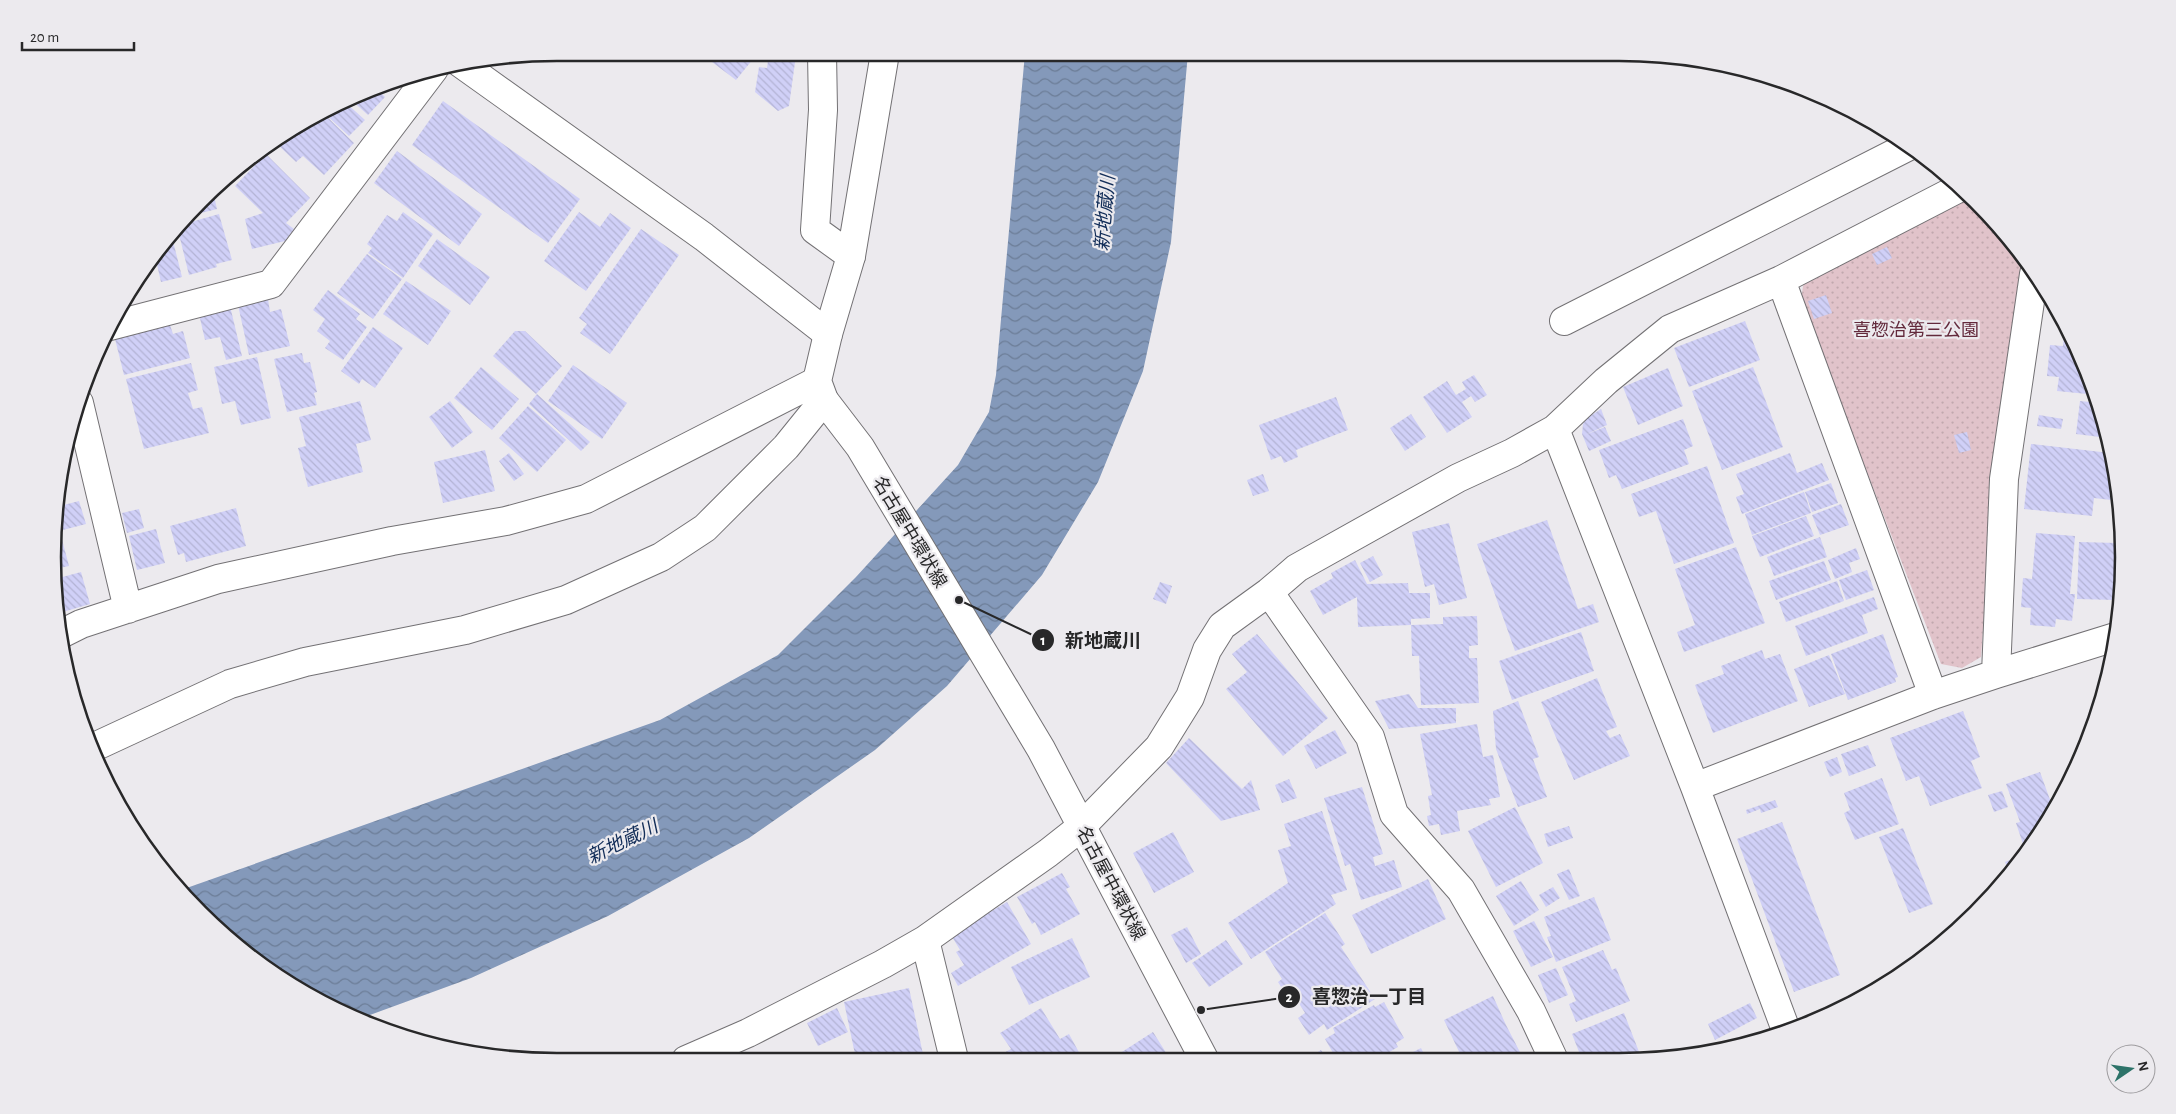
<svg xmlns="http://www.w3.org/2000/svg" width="2176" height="1114" font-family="'Alegreya Sans','Noto Sans JP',sans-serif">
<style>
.green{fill:url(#green-dots)}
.water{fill:url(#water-waves)}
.building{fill:url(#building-back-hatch)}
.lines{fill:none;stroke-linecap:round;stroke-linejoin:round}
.minor-casing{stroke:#737174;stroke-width:30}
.major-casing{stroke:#737174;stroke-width:30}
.minor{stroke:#fff;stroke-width:28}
.major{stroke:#fff;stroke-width:28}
.labels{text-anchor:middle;stroke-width:4.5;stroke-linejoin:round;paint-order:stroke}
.park-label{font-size:18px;fill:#632a3c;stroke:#eceaee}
.street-label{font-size:18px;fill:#282829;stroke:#eceaee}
.water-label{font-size:19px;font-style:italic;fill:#122d58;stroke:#eceaee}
.rim{fill:none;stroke:#282829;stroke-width:2.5}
.leader{fill:none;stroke:#282829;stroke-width:2}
.callout-dot{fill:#282829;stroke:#eceaee;stroke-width:2}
.mark-label{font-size:15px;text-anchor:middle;font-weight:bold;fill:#fff}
.callout-label{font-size:19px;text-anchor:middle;font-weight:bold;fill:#282829;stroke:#eceaee;stroke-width:4.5;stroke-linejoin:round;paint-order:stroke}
</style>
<defs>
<pattern id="green-dots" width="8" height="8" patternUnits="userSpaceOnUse" patternTransform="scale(1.25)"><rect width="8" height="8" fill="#e1c3ca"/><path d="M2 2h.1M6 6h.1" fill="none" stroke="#c1a8ae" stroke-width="1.8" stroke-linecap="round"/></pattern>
<pattern id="water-waves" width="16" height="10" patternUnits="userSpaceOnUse" patternTransform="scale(1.25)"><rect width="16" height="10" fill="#8499ba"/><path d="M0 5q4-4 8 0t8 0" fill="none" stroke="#6c7d97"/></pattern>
<pattern id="building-back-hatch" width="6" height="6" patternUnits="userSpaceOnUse" patternTransform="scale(1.25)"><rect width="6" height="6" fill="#d0d0f7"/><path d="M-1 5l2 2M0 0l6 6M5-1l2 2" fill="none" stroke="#b3b3d4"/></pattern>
</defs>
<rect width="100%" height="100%" fill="#eceaee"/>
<path class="green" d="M1968,196L1998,224L2025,261L1994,477L1981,657L1962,668L1941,664L1801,301L1803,286L1810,274Z"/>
<path class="water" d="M1025,53H1188L1171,242L1143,371L1098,482L1042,575L947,686L875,750L749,838L608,916L471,978L359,1019C335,1010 314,997 292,983C247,956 214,930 181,890L660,720L778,655L856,577L958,465L989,412L996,375Z"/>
<path class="building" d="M700,53H758L736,80Z
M769,53L796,55L789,106L778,111L755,92L759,67L767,68Z
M380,86L377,89L385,97L368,115L350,99Z
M443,101L580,199L548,243L412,145Z
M345,102L365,120L349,136L323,112Z
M322,112L354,143L324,175L303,156L296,162L278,145L296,126Z
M397,151L482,214L459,246L374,183Z
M254,154L240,169L239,167L250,157Z
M266,154L310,198L286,223L294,229L285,241L252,249L245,219L263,213L235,186Z
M213,192L217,209L185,217Z
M403,212L433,234L403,278L368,253L372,248L367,244L387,215L397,221Z
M579,212L600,227L610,213L631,228L586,291L544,261Z
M219,214L232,260L216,264L217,267L189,275L177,226Z
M641,229L679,255L610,354L580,333L587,324L579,318Z
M171,233L182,277L161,282L155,256Z
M437,239L490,277L470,305L418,266Z
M1887,247L1892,258L1877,265L1872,254Z
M367,254L402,279L373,319L337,293Z
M406,281L451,311L428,345L383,314Z
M328,290L360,314L356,319L367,327L343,360L325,348L330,341L317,331L325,319L313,310Z
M1826,295L1832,313L1814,319L1808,301Z
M268,299L270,312L281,309L290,346L249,355L238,305Z
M230,306L242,356L226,360L220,337L205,340L199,314Z
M1745,321L1760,360L1689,387L1674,348Z
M170,325L173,334L183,331L190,358L124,375L115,339Z
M2065,325L2097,395L2057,391L2059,377L2047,376L2050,345L2063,346Z
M373,327L403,348L375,388L362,379L359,384L341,371Z
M515,331H525L562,366L536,394L493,356Z
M302,353L304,363L310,362L317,392L314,393L317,405L287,412L274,359Z
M257,357L271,418L241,425L235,401L222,404L214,367Z
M191,363L198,390L188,393L193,409L202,407L209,433L144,449L126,379Z
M573,365L627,403L602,439L548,401Z
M481,367L519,399L492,430L454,398Z
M1753,367L1783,447L1722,470L1692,391Z
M1668,368L1683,406L1638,425L1623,387Z
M1474,375L1487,395L1475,402L1471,396L1462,402L1472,417L1447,433L1423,397L1447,381L1456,395L1466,389L1462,382Z
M537,394L590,442L581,451L529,404Z
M1336,397L1348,430L1296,450L1298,457L1284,463L1281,456L1271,460L1259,425Z
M360,401L371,440L356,444L363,472L308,487L298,448L306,446L299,417Z
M450,401L473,432L452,448L429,417Z
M2080,401L2099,403L2102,418L2100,437L2076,434Z
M528,406L566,440L537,472L499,438Z
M1601,409L1607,425L1585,435L1605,427L1611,441L1589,451L1582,434L1583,424L1587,418Z
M1411,414L1426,437L1405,451L1390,428Z
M2039,415L2063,419L2061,429L2037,426Z
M1683,419L1693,446L1684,450L1689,464L1622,489L1616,475L1609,478L1599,450Z
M1967,432L1971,450L1959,453L1954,435Z
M2031,444L2110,453L2114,468L2111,500L2094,498L2092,516L2024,509Z
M485,450L495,491L443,503L434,462Z
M509,453L524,474L514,481L499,461Z
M1790,453L1797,473L1822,463L1829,480L1742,514L1736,497L1744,494L1736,474Z
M1707,466L1734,543L1674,564L1656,511L1639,517L1631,494Z
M1263,474L1269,491L1253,496L1247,480Z
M1831,483L1838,503L1812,512L1805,492Z
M1804,492L1811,513L1752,535L1745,514Z
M79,501L86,524L63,530L56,507Z
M1841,504L1849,525L1820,535L1812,515Z
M236,508L246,546L186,562L184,553L178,555L170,526Z
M139,509L144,528L127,533L122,513Z
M55,513L69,566L55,569L54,524Z
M1806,516L1814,536L1760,557L1752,536Z
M1547,520L1578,609L1593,604L1599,622L1515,651L1477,544Z
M1449,523L1467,598L1439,605L1434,584L1425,587L1412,532Z
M156,529L165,563L137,570L129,536Z
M2036,533L2075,536L2070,594H2075L2072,621L2056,619L2055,627L2030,625L2031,608L2021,607L2023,578L2032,579Z
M1820,537L1827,557L1774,576L1767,557Z
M2079,542L2117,543L2115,600L2077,599Z
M1736,547L1765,623L1684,652L1677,632L1695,625L1675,569Z
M1856,548L1860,559L1849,563L1852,572L1835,579L1828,560Z
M1373,556L1383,575L1370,582L1360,563Z
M1355,560L1367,584L1408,583L1409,593H1430V618L1411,619V625L1358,627L1357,597L1323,615L1310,591L1333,578L1331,573Z
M1824,561L1831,580L1776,600L1769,581Z
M1867,570L1874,590L1846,600L1839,580Z
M81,572L90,604L56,614L55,579Z
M1837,581L1844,601L1786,622L1779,602Z
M1160,582L1172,586L1166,604L1153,599Z
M1874,597L1878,609L1862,615L1868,633L1806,656L1795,626Z
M1477,616L1478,645L1469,646V658H1477L1479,703L1421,705L1419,656H1412L1411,625L1443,624V617Z
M1581,632L1594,671L1512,700L1499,661Z
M1257,634L1328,718L1283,756L1226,689L1247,672L1232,654Z
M1883,634L1898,677L1895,678L1896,682L1848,700L1831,654Z
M1762,650L1765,659L1780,654L1798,701L1713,733L1695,685L1724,674L1721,666Z
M1829,655L1845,694L1809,707L1794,669Z
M1597,678L1617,727L1606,731L1610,738L1620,734L1630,756L1574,780L1541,702Z
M1409,694L1418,708H1456V723L1389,729L1375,701Z
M1518,701L1539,757L1533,759L1547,797L1518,807L1496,749L1493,711Z
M1963,711L1980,757L1971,761L1982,788L1930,806L1919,776L1906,781L1890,738Z
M1477,724L1483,757L1493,755L1500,797L1489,799L1491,805L1457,811L1460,831L1441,835L1439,824L1429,826L1427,816L1431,815L1428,796L1432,795L1420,734Z
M1335,730L1347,753L1316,769L1304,746Z
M1189,738L1242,789L1251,780L1260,810L1221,821L1166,763Z
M1868,745L1876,766L1849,776L1841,754Z
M1837,757L1842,772L1830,777L1824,762Z
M2076,767L2074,773L2073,777L2070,769Z
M2040,772L2053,808L2025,850L2016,823L2020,822L2006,784Z
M1882,778L1899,824L1855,840L1844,813L1850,810L1844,793Z
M1289,779L1297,798L1282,803L1275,785Z
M1362,787L1383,854L1373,857L1375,866L1394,860L1402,887L1361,900L1350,864L1345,866L1324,798Z
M2002,791L2008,807L1994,812L1988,795Z
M1775,800L1778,807L1761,813L1760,809L1747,814L1746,810Z
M1515,807L1543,863L1496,887L1468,831Z
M1322,811L1347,890L1331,895L1336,904L1251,959L1228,923L1288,883L1278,850L1291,846L1284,824Z
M1782,822L1840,975L1794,992L1737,839Z
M1569,826L1573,838L1548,847L1544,834Z
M1903,828L1933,904L1909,913L1879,837Z
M1173,832L1194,872L1154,893L1133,853Z
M2021,856L2010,873L2005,862Z
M1569,869L1580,896L1569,900L1557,874Z
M1062,873L1070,887L1066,889L1080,914L1041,935L1035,922L1032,924L1017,897Z
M1428,879L1446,919L1371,954L1352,915Z
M1521,881L1539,910L1514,926L1496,896Z
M1553,887L1560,898L1546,907L1539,895Z
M1594,897L1611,940L1556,962L1547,937L1551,936L1544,917Z
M1007,902L1031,944L958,986L951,973L964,965L956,952L960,950L951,935Z
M1325,913L1345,944L1341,947L1375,999L1327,1030L1324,1024L1309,1035L1298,1018L1305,1013L1295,997L1290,1001L1278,982L1282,979L1265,952Z
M1534,921L1553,957L1531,967L1513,931Z
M1187,927L1201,954L1186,963L1171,935Z
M1072,938L1090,977L1029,1005L1011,967Z
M1226,940L1243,964L1209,987L1192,963Z
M1603,950L1612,970L1616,968L1630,1001L1576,1022L1569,1004L1576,1001L1562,967Z
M1556,968L1568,995L1549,1003L1538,975Z
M909,988L924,1059H856L844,1002Z
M1493,996L1506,1025L1523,1058H1462L1444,1020Z
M1384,1002L1404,1038L1396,1043L1398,1047L1379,1058H1336L1325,1039L1335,1033L1333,1028L1374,1005L1375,1007Z
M1750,1003L1757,1018L1715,1040L1708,1024Z
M837,1008L848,1032L818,1046L807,1023Z
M1041,1008L1060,1039L1069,1034L1081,1056L1076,1059H1002L1000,1055L1011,1049L1000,1033Z
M1624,1013L1641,1057H1581L1572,1034Z
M1153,1032L1170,1059H1111Z
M1421,1048L1426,1058H1401Z
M1321,1050L1327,1058H1308Z"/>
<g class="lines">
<g class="minor-casing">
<path id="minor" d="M822,53L823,110L815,230L851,256
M459,62L704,237L828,334
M1781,280L1933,695
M1564,321L1909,146
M110,326L271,284L434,69
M79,403L128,609
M1555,429L1695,787L1786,1030
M1269,592L1370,737L1394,814L1461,890L1531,1011L1553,1058
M59,635L81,624L218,579L392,541L506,521L586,499L817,381
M1996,674L2004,479L2034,274
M92,748L230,684L305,662L465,630L566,600L661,557L705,528L786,447L824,400
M1695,787L1933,695L1996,674L2115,637
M925,940L954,1059
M686,1060L748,1033L883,964L925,940L1048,853L1081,827L1159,747L1190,697L1207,650L1222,626L1269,592L1297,568L1458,478L1512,453L1555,429L1606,381L1670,329L1781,280L1959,188"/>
</g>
<g class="major-casing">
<path id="major" d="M885,53L851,256L828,334L817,381L824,400L860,447L1041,749L1204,1059"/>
</g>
<use href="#minor" class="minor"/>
<use href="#major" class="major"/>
</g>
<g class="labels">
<g class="park-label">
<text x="1916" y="336">喜惣治第三公園</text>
</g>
<g class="street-label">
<text transform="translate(910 532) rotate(59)" y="6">名古屋中環状線</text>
<text transform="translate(1111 883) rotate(62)" y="6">名古屋中環状線</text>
</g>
<g class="water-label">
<text transform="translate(1104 213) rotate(-85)" y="7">新地蔵川</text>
<text transform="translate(622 841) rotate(-26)" y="7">新地蔵川</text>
</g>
</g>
<path d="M0 0H2176V1114H0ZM557 61H1619A496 496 0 0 1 2115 557V557A496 496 0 0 1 1619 1053H557A496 496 0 0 1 61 557V557A496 496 0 0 1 557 61Z" fill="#eceaee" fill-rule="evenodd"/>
<path class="rim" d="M557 61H1619A496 496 0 0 1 2115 557V557A496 496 0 0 1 1619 1053H557A496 496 0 0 1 61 557V557A496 496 0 0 1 557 61Z"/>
<path class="leader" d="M959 600L1043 640M1201 1010L1289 997"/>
<g class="callout-dot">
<circle cx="959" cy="600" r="5"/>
<circle cx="1201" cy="1010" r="5"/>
<circle cx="1043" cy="640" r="12"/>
<circle cx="1289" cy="997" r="12"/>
</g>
<g class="mark-label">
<text x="1043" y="645">1</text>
<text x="1289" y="1002">2</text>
</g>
<g class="callout-label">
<text x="1103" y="647">新地蔵川</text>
<text x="1369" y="1003">喜惣治一丁目</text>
</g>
<g transform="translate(2131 1069) rotate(77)"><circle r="24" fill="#eceaee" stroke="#9e9c9f"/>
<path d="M0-4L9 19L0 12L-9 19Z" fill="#2d7369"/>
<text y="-8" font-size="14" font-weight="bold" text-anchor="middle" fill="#282829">N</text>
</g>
<path d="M22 42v8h112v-8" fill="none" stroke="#282829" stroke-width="2.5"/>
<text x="30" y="42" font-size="15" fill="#282829" stroke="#eceaee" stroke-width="4" paint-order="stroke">20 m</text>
</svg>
